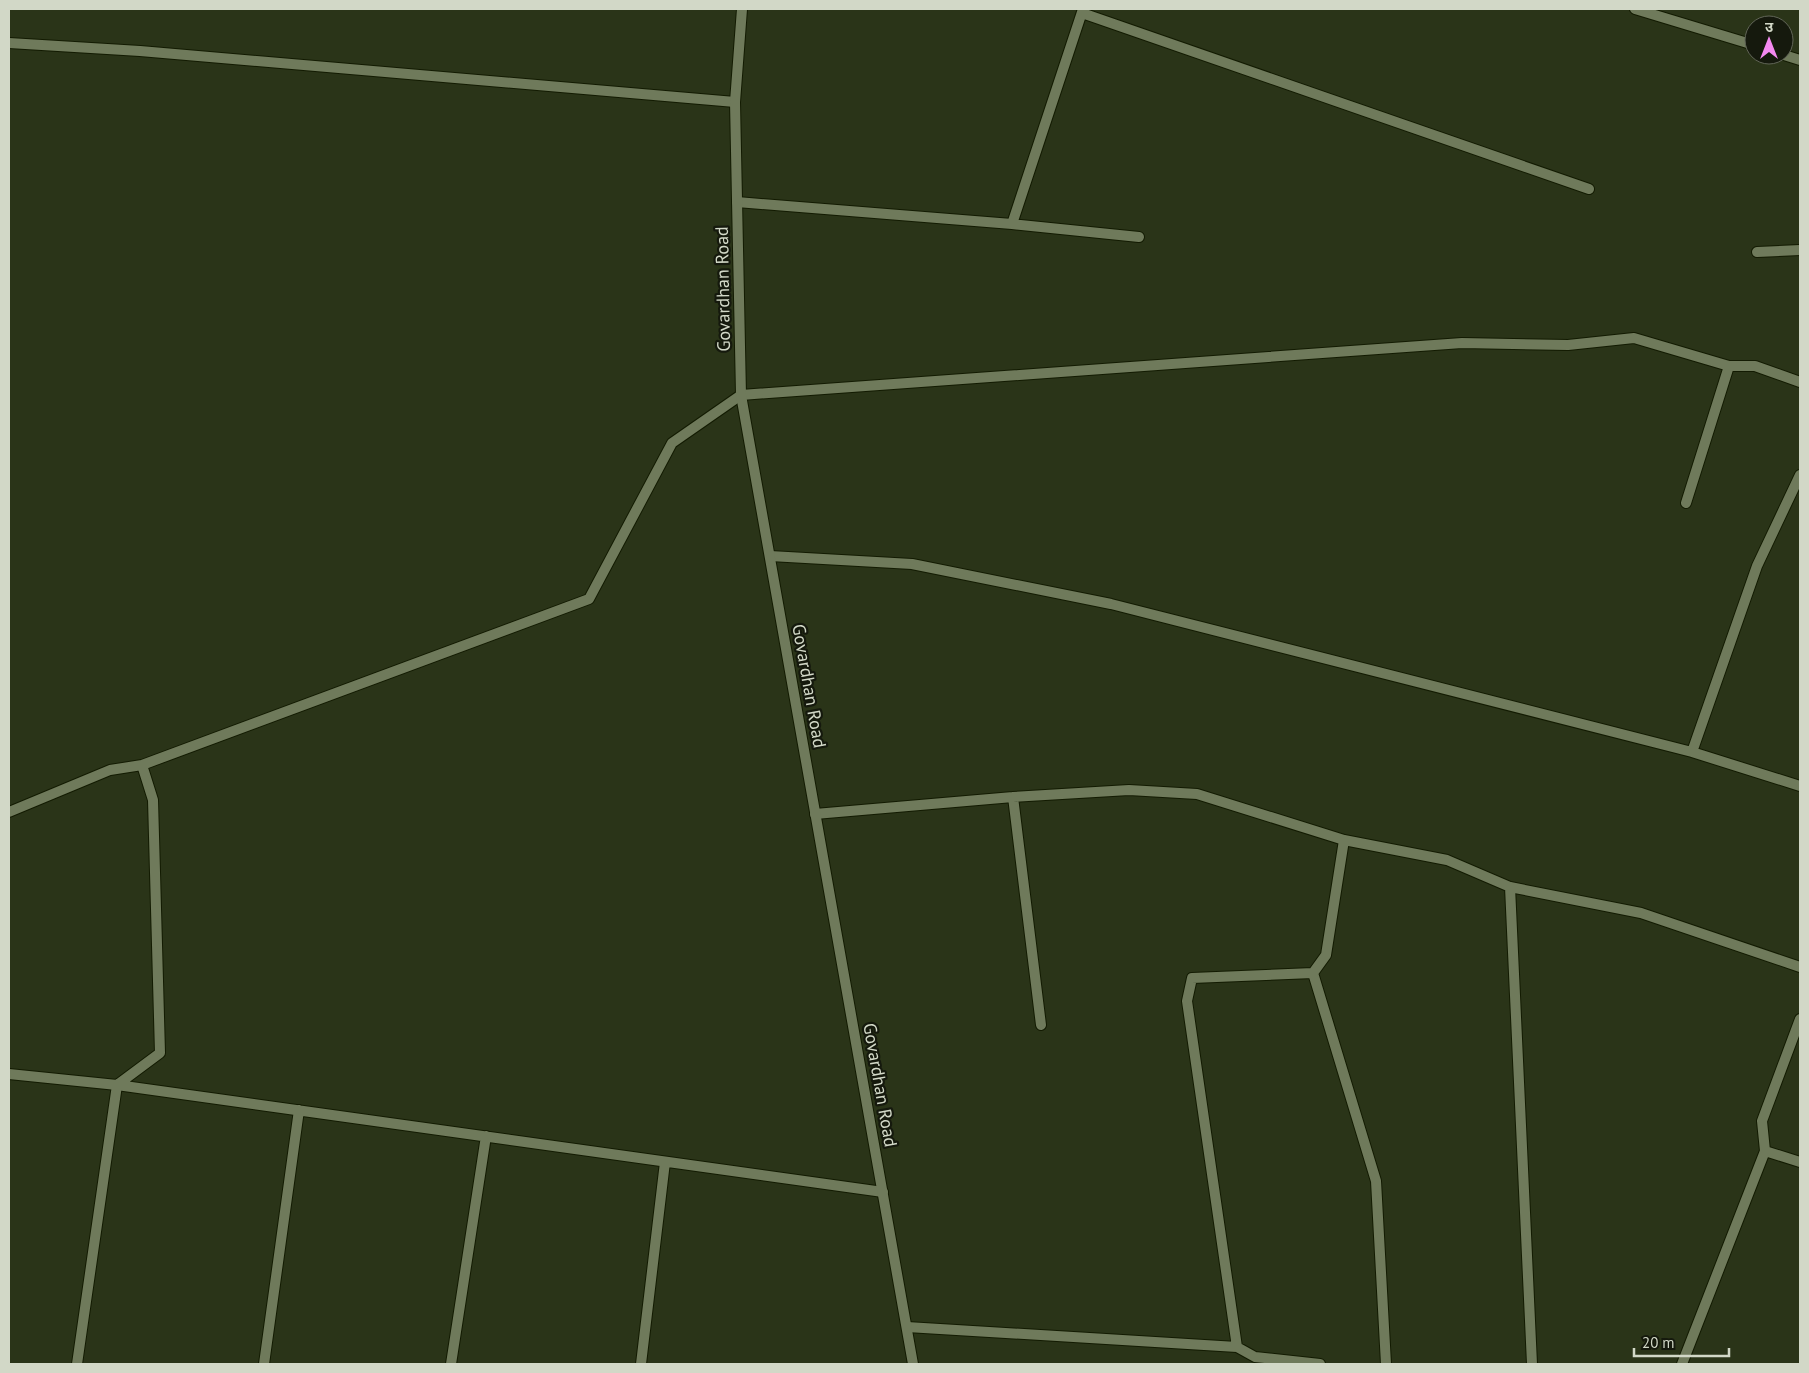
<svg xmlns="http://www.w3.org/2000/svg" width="1809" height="1373" font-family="'PT Sans','Noto Sans Devanagari',sans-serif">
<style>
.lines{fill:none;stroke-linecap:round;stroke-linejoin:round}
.minor-casing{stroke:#131b02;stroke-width:12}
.tertiary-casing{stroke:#131b02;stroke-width:12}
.minor{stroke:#6f7a5b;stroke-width:10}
.tertiary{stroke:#6f7a5b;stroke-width:10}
.labels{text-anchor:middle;stroke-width:4.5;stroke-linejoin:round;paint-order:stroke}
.street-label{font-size:18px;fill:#d2d8c7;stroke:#15190d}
</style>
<rect width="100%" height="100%" fill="#2a3418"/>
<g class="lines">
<g class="minor-casing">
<path id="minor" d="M1635,9L1754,45
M1082,13L1589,189
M9,43L140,51L735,102
M1784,55L1800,60
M737,202L1012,224L1139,237
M1012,224L1083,9
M1757,252L1800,250
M1686,503L1729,366
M770,556L912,564L1111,604L1692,752L1800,786
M1692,752L1757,566L1800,475
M1013,797L1041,1025
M9,812L110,770L142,765L589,599L672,443L741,395L1462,343L1568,345L1634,338L1729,366H1755L1800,382
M815,814L1013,797L1129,790L1197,794L1344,840L1447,860L1510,887L1641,913L1800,967
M1510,887L1532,1364
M1313,973L1376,1181L1386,1364
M1313,973L1326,955L1344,840
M9,1074L117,1085L883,1192
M1765,1151L1800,1162
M907,1327L1237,1347L1255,1357L1320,1364
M1237,1347L1187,1001L1192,978L1313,973
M77,1364L117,1085L160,1053L153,800L142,765
M264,1364L299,1110
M451,1364L486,1136
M641,1364L665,1162
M1682,1364L1765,1151L1762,1121L1800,1019"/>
</g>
<g class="tertiary-casing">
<path id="tertiary" d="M742,9L735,102L741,395L913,1364"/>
</g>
<use href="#minor" class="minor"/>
<use href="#tertiary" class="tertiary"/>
</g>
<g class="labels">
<g class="street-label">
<text transform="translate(723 289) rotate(-91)" y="6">Govardhan Road</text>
<text transform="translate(809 686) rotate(80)" y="6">Govardhan Road</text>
<text transform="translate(880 1085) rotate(80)" y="6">Govardhan Road</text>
</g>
</g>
<rect width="1809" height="1373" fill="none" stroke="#d2d8c7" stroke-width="20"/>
<g transform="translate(1769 40)"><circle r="24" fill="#15190d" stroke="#616557"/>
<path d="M0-4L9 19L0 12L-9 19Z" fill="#f489f0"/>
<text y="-8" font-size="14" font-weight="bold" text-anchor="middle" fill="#d2d8c7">उ</text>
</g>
<path d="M1634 1348v8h95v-8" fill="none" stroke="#d2d8c7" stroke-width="2.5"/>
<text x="1642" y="1348" font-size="15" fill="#d2d8c7" stroke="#15190d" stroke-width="4" paint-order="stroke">20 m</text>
</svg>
